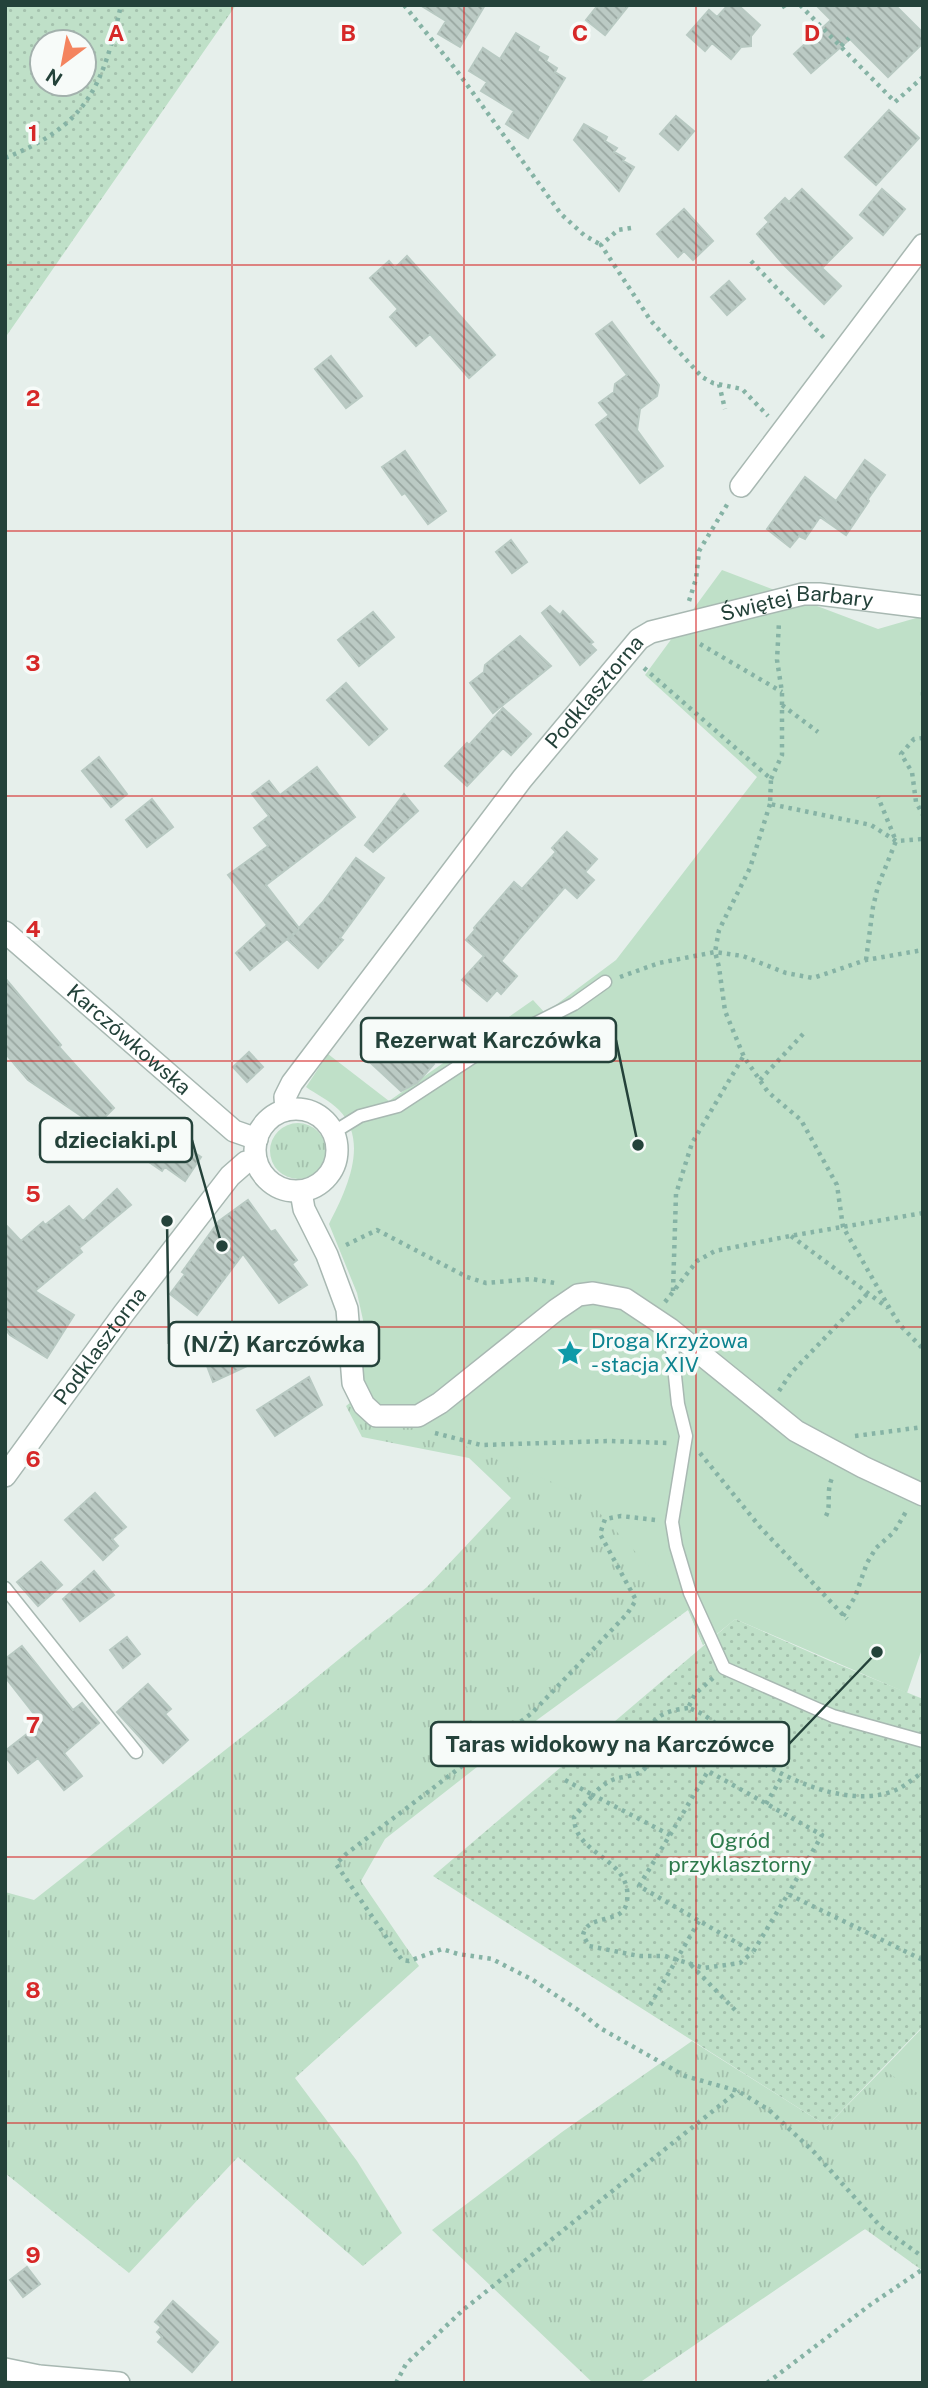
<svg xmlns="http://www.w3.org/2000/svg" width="928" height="2388" font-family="'Public Sans',sans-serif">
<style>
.grass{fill:url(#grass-tufts)}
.park{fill:#bfe0c8}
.garden{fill:url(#garden-dots);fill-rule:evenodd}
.building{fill:url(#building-back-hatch);stroke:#b8c9c2;stroke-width:2}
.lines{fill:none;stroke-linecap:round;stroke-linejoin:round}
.service-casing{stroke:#a8b8b2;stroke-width:15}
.minor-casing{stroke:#a8b8b2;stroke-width:24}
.path{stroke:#86b3a5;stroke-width:4.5;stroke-dasharray:3.5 5;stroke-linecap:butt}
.service{stroke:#fff;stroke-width:12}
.minor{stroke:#fff;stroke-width:21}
.grid{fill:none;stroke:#d62828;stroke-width:2;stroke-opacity:0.55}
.labels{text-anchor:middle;stroke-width:7;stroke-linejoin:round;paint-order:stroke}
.street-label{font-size:21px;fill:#24423a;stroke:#f7fbf9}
.culture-label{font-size:21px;fill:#0d838f;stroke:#f7fbf9;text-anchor:start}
.park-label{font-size:21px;fill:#2d7a4b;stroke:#f7fbf9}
.grid-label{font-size:23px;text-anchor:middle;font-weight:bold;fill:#d62828;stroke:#f7fbf9;stroke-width:7;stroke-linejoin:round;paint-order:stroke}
.leader{fill:none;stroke:#24423a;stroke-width:2.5}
.callout-dot{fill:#24423a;stroke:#f7fbf9;stroke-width:2.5}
.callout{fill:#f7fbf9;stroke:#24423a;stroke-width:2.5}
.callout-label{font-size:23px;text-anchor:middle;font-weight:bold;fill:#24423a}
</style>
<defs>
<pattern id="grass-tufts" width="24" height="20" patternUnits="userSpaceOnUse" patternTransform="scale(1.75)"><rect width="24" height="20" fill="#bfe0c8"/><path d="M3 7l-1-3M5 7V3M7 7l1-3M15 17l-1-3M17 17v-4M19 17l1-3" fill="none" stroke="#a4c1ad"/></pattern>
<pattern id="garden-dots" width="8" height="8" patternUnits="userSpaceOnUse" patternTransform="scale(1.75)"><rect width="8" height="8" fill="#bfe0c8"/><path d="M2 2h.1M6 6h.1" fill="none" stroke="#a4c1ad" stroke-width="1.8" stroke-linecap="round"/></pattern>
<pattern id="building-back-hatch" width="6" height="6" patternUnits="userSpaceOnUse" patternTransform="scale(1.75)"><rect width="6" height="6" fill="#bbcac4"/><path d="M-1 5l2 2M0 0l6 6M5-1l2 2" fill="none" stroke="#98a6a0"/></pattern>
</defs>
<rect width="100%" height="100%" fill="#e6efeb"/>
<path class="grass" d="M270 1151a28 28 0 1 1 56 0a28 28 0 1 1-56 0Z
M500,1390L735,1619L703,1645L688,1610L537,1720L385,1839L361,1881L419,1966L295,2078L357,2161L402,2233L363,2266L238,2157L129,2273L5,2173V1892L34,1900L294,1696L427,1587L511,1498L469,1458L362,1437L346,1406L351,1402L359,1413L416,1426L380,1405Z
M692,2041L827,2126L883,2069L917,2074L923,2070V2271L865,2229L639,2383H593L432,2230L562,2132Z"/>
<path class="park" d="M722,570L878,629L923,616V1646L907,1693L735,1619L703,1645L688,1609L583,1495L417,1426L380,1405L367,1392L362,1370L363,1320L357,1293L329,1224C346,1191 370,1142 339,1110C330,1101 316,1094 306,1087L328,1054L389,1101L533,1000L545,1013L616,960L757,777L645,675Z
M923,2027V2097L883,2069Z"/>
<path class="garden" d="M5,5H236L5,338ZM42,42H84V84H42Z
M735,1619L830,1661L923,1699V2026L827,2126L433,1876Z"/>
<path class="building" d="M420,5H485L460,47L438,34L446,21Z
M598,5H629L605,35L586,20Z
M728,5H738L760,25L751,36V46L741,47L731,59L712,43L705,51L687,35L709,10L717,17Z
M816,5H895L923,33V43L888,77L850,39L811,73L794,54L831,20Z
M516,33L539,47L537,51L548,57L546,61L557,68L555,72L565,78L528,138L506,124L514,111L481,91L487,82L469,71L483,48L500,59Z
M889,110L919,138L876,185L845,157Z
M676,116L694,131L678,150L660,134Z
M584,124L607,137L605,141L617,148L614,152L625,158L623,161L634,167L619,191L574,140Z
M802,189L852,238L822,268L841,286L824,304L784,265L757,234L769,222L765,218L785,198L789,202Z
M882,189L905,209L883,235L860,215Z
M684,209L713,241L693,260L684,251L678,257L657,234Z
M407,256L495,355L469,378L430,334L416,346L390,317L398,309L370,278L389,261L395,268Z
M729,281L745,299L727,315L711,297Z
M612,322L659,385L657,396L640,409L637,430L663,466L640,483L596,425L609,415L599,403L614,392L615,384L627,375L596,334Z
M331,356L362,396L346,408L315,369Z
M405,451L446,511L428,524L405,493L402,495L382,467Z
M865,460L885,475L868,499L869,501L846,535L820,517L805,539L799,536L790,547L767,529L805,477L836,501Z
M511,540L527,562L512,573L496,552Z
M550,606L560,615L563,611L593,642L590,644L596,650L580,665L542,613Z
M373,612L394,637L359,666L338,640Z
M520,636L551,666L493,713L470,683L484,672L485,665Z
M346,683L387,729L369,745L327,700Z
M503,708L531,734L511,755L503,748L467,786L445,766L467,743L469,745Z
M99,757L127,794L111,807L82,771Z
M317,767L355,817L266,885L299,928L322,903L356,858L384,878L340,938L343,940L318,968L288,940L299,929L250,970L236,953L267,925L228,875L268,846L254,828L269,816L252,794L269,781L280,795Z
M404,794L418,811L373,852L365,845Z
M152,799L173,827L147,847L126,820Z
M567,832L597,859L585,872L594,880L577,898L565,887L521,937L501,961L517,976L501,994L497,990L487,1001L462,980L484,956L466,940L475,930L474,928L514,882L522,889L556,852L552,848Z
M5,978L61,1045L59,1047L114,1108L96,1126L28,1080L5,1053Z
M379,1033L389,1042L392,1039L398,1045L401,1042L410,1049L414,1044L434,1064L417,1083L401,1091L361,1054Z
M249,1052L263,1067L247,1082L233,1067Z
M162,1130L201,1157L185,1181L165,1167L162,1171L143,1158Z
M117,1189L131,1205L79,1248L82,1252L35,1291L74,1315L47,1358L10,1335L5,1329V1224L21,1241L43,1222L45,1225L69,1206L83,1221Z
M248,1200L271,1232L275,1230L297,1260L292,1264L307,1285L279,1303L243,1254L197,1315L170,1294L185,1274L182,1272L219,1221Z
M253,1339L262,1359L213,1382L204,1358Z
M309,1377L322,1405L275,1436L257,1410Z
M95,1493L126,1527L112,1539L118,1546L103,1560L65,1520Z
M41,1562L62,1585L38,1606L17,1582Z
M94,1571L114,1595L80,1621L63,1599Z
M127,1637L140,1654L123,1668L110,1650Z
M22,1646L73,1710L82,1703L99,1723L64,1753L82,1776L64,1790L38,1758L18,1773L5,1756V1751L41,1723L5,1677V1659Z
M148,1684L171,1709L165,1714L188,1740L163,1763L117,1712Z
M27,2267L40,2284L23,2297L10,2280Z
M173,2301L218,2342L192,2372L158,2342L162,2337L157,2332L161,2327L155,2322Z"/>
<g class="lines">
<g class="service-casing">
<path id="service" d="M334,1132L360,1116L398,1106L485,1049L574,1004L605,982
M670,1329L678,1404L686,1436L672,1522L676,1546L690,1593L724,1668L833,1716L923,1741
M5,1588L136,1752"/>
</g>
<g class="minor-casing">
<g id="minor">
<path d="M741,486L923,245"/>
<path id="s1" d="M5,932L234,1131L257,1139"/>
<circle cx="296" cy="1150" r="41"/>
<path id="s2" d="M286,1110L285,1097L292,1083L522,779L639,639L651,632L803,594H819L923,607"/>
<path d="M301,1192L304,1209L327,1255L347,1309L353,1383L364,1405L376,1416H418L440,1403L556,1310L578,1295L593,1293L625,1299L670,1329L796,1431L863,1467L923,1495"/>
<path id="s3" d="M5,1476L124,1313L230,1176L246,1162L256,1160"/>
<path d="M5,2369L39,2376L119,2383"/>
</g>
</g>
<path class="path" d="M404,5L457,71L561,214L584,235L601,245
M783,5L785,8L787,5
M800,5L895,102L923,77
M841,46L849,38
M5,158C87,126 103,86 121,5
M631,228L618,230L601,245L651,321L702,377L713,383L742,389L768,416
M751,261L825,339
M719,384L725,409
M689,601L696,579L699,551L728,503
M700,644L782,692
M644,668L771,779L770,804L871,825L896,841L923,839
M923,692V699
M782,705L818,732
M923,738L914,739L901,754L912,772L916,802L923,815
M771,779L782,755V692L777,660L779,622
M770,804L750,868L719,930L715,952L719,967L725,1011L744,1057L768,1092L801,1120L837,1185L843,1227L890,1309L900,1325L923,1349
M866,960L873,907L878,886L896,841L878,797
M620,977L659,963L715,952L743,956L786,973L813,978L866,960L923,950
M760,1080L804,1033
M791,1236L888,1308
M346,1245L377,1230L467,1277L486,1283L532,1279L555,1283
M673,1291L676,1194L692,1143L743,1057
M665,1302L697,1261L715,1251L790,1236L923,1213
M779,1391L791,1373L868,1293
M435,1433L481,1445L609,1441L667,1443
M855,1436L923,1427
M700,1453L760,1527L847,1619
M826,1516C832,1504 825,1492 833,1476
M655,1520L621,1516L605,1519L600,1534L636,1600L627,1614L532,1713L346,1854L336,1864L402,1960L409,1961L442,1949L458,1954L492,1959L533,1980L578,2010L600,2028L685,2076L738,2091L769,2110L814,2152L881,2227L923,2257
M843,1616L855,1597L867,1563L876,1548L894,1532L907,1510
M713,1678L695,1694L688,1708C714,1716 724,1734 744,1750C780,1778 849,1810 896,1790C905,1786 914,1778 923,1772
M688,1708C663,1711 646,1718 647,1747C647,1754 649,1762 645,1768C638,1777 624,1776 615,1779C606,1782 599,1788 593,1795L670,1835L639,1886L753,1952L788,1894L923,1960
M565,1780L593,1795L574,1817C574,1856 633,1858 627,1901C624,1926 588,1912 583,1935L589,1946L639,1956H665L704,1968L740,1963L753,1952
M766,1804L783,1775
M670,1835L708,1771L822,1835L788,1894
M691,1965L737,2012
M650,2005L699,1921
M396,2383L406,2364L463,2310L738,2091
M767,2383L870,2305L923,2269"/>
<use href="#service" class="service"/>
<use href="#minor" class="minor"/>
</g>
<path class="grid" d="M232,5V2383M464,5V2383M696,5V2383M5,265H923M5,531H923M5,796H923M5,1061H923M5,1327H923M5,1592H923M5,1857H923M5,2123H923"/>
<defs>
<g id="sight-bare" transform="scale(2.1)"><path d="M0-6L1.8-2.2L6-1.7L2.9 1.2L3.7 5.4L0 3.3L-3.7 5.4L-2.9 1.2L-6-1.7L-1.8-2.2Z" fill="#0f9aa8" stroke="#f7fbf9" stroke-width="2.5" paint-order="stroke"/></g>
</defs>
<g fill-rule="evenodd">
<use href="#sight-bare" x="570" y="1353"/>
</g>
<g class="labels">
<g class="street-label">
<text dy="7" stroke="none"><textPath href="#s2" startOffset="756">Świętej Barbary</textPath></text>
<text dy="7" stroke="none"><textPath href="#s2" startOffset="523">Podklasztorna</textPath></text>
<text dy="7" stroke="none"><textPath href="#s1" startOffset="164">Karczówkowska</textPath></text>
<text dy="7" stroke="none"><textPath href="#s3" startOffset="161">Podklasztorna</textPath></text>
</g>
<g class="culture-label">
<text x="591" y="1348">Droga Krzyżowa<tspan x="591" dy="24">- stacja XIV</tspan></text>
</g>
<g class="park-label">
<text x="740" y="1848">Ogród<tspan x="740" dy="24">przyklasztorny</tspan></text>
</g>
</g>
<g class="grid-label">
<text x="116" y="41">A</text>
<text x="348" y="41">B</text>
<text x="580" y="41">C</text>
<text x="812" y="41">D</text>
<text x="33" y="141">1</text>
<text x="33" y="406">2</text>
<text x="33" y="671">3</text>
<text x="33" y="937">4</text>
<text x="33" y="1202">5</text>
<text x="33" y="1467">6</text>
<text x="33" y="1733">7</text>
<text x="33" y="1998">8</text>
<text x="33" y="2263">9</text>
</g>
<path class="leader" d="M638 1145L616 1040M222 1246L192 1140M167 1221L169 1344M877 1652L789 1744"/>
<g class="callout-dot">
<circle cx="638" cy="1145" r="7"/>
<circle cx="222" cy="1246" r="7"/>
<circle cx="167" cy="1221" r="7"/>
<circle cx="877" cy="1652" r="7"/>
</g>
<g class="callout">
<rect x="361" y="1018" width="255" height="44" rx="7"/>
<rect x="40" y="1118" width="152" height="44" rx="7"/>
<rect x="169" y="1322" width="210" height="44" rx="7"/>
<rect x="431" y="1722" width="358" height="44" rx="7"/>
</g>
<g class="callout-label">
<text x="488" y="1048">Rezerwat Karczówka</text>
<text x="116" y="1148">dzieciaki.pl</text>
<text x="274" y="1352">(N/Ż) Karczówka</text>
<text x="610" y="1752">Taras widokowy na Karczówce</text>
</g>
<rect width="928" height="2388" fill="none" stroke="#24423a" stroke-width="14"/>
<g transform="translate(63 63) rotate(212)"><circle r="33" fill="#f7fbf9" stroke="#a3b1ad" stroke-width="2"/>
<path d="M0-5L12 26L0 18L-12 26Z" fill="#f4845f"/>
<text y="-10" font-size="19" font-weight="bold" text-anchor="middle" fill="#24423a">N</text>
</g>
</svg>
